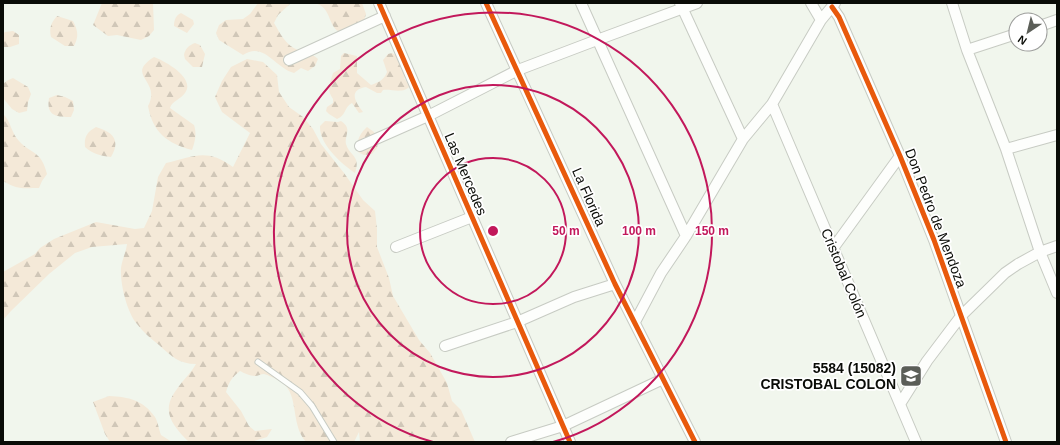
<svg xmlns="http://www.w3.org/2000/svg" width="1060" height="445" font-family="Helvetica,sans-serif">
<style>
.forest{fill:url(#forest-firs)}
.lines{fill:none;stroke-linecap:round;stroke-linejoin:round}
.lane-casing{stroke:#c7cbc3;stroke-width:7}
.street-casing{stroke:#c7cbc3;stroke-width:12}
.lane{stroke:#fdfefc;stroke-width:5}
.street{stroke:#fdfefc;stroke-width:10}
.cycleway-casing{stroke:#fff;stroke-width:8}
.cycleway{stroke:#e8590c;stroke-width:5}
.ring{fill:none;stroke:#c2185b;stroke-width:2}
.labels{text-anchor:middle;stroke-width:3.5;stroke-linejoin:round;paint-order:stroke}
.street-label{font-size:14px;fill:#0a0c07;stroke:#fff}
.poi-label{font-size:14px;font-weight:bold;fill:#0a0c07;stroke:#fff;text-anchor:end}
.centre{fill:#c2185b;stroke:#fff;stroke-width:2}
.ring-label{font-size:12px;text-anchor:middle;font-weight:bold;fill:#c2185b;stroke:#fff;stroke-width:3.5;stroke-linejoin:round;paint-order:stroke}
</style>
<defs>
<pattern id="forest-firs" width="22" height="20" patternUnits="userSpaceOnUse"><rect width="22" height="20" fill="#f4e9d8"/><path d="M5 1l3.5 6h-7zM16 11l3.5 6h-7z" fill="#d0c7b8"/></pattern>
</defs>
<rect width="100%" height="100%" fill="#f1f6ed"/>
<path class="forest" d="M102,3H153L154,30L149,36L141,40L117,35L108,36L93,25Z
M258,3H291L278,15L274,23C280,33 286,46 298,50C306,53 312,53 318,59L315,66L308,71L301,68L294,73C275,68 264,41 243,55L219,40L216,33L219,25L226,20L243,19L250,14Z
M314,3H362L366,14L361,31C356,32 350,35 345,34C326,31 334,7 314,3Z
M181,13L193,20L194,24L187,33L174,26C174,20 176,15 181,13Z
M57,16L73,21C78,31 79,36 74,46H65L51,37C49,28 51,23 57,16Z
M13,31L19,35V44L10,47H3V34L5,32Z
M195,43L200,45L205,54L202,67H193L185,59L184,55C185,49 189,45 195,43Z
M344,53L357,56V73L371,85C379,82 384,80 387,72L383,60L388,54L392,53C401,57 403,66 407,75L404,78L410,86C404,94 392,89 383,90L381,93H377L366,87C348,90 355,102 363,112L359,113L352,103C344,107 346,116 337,119L329,114L326,111L327,107L333,103V99C326,89 330,84 333,73L340,69L341,56Z
M154,57C165,61 196,78 185,93C181,99 172,101 170,108L194,125C197,134 195,142 192,150C167,143 153,133 148,106C162,80 124,76 154,57Z
M247,59L263,62L277,75L279,92L289,107L303,117L313,129L321,144L344,173L363,200L375,211L377,229V247L389,278L393,296L419,340L430,353L447,383L452,401L461,410L475,442H360L359,432L354,442H306C289,423 301,391 278,380C274,378 268,375 264,374C261,374 258,376 255,376C250,376 244,373 240,371C232,377 229,382 226,392L241,411L249,426L255,431L272,429L267,437L251,442H189C172,425 160,411 177,389C183,380 191,373 196,364C179,364 171,356 159,345C151,339 143,332 137,324C127,312 120,284 121,268C122,260 126,252 127,244L92,247L75,253L49,274L11,311L3,320V272L35,254L40,248L54,239L96,222L135,229L144,228L152,211L158,177L166,163C195,156 207,148 233,167L250,133L222,112L215,97L222,81L231,67Z
M13,78L28,87L31,94L28,102L27,111L19,113L12,109L3,98C3,86 0,83 13,78Z
M57,95L65,97L73,101L74,110L71,117C56,117 46,116 49,98Z
M3,114C11,121 11,133 19,141C32,155 41,150 47,174L42,181L39,188C23,188 18,190 3,181Z
M325,121L338,122L341,121C353,129 344,135 346,144C350,157 361,155 355,173C342,164 319,144 320,126Z
M96,127C113,132 121,140 111,157C101,156 93,154 85,147C84,137 87,132 96,127Z
M367,127L374,132L376,140L378,143L377,148L372,154L364,155L358,152C355,143 360,133 367,127Z
M109,396C129,397 143,400 155,417C158,422 159,430 161,435L172,442H110L105,434L93,402Z"/>
<g class="lines">
<g class="lane-casing">
<path id="lane" d="M258,362L300,392L312,406L334,442"/>
</g>
<g class="street-casing">
<path id="street" d="M379,3L570,442
M486,3L615,284L695,442
M581,3L686,236
M680,3L743,139
M811,3L821,20
M952,3L967,50L1006,149L1040,252L1057,293
M832,7L839,17L900,156L934,240L1006,442
M1040,26L1057,20
M967,50L1016,34
M289,60L385,16
M772,104L916,442
M360,146L428,116L518,70L597,40L697,3
M1006,149L1057,135
M396,247L472,217
M834,247L900,156
M635,322L661,273L686,236L743,139L772,104L821,20L835,3
M445,346L517,322L574,297L615,284
M900,404L927,361L961,316L1005,273L1018,264L1040,252L1057,246
M511,442L563,426L663,379"/>
</g>
<use href="#lane" class="lane"/>
<use href="#street" class="street"/>
<g class="cycleway-casing">
<path id="cycleway" d="M379,3L570,442
M486,3L615,284L695,442
M832,7L839,17L900,156L934,240L1006,442"/>
</g>
<use href="#cycleway" class="cycleway"/>
</g>
<g class="ring">
<circle cx="493" cy="231" r="73"/>
<circle cx="493" cy="231" r="146"/>
<path d="M433 442A219 219 0 1 1 553 442"/>
</g>
<defs>
<g id="school-square" transform="scale(1.15)"><rect x="-9" y="-9" width="18" height="18" rx="4" fill="#5b5e58" stroke="#fff"/><path d="M0-5L7-2L0 1L-7-2ZM-4 1L0 2.5L4 1V4Q0 6-4 4Z" fill="#fff"/></g>
</defs>
<g fill-rule="evenodd">
<use href="#school-square" x="911" y="376"/>
</g>
<g class="labels">
<g class="street-label">
<text transform="translate(466 174) rotate(67)" y="5">Las Mercedes</text>
<text transform="translate(589 197) rotate(66)" y="5">La Florida</text>
<text transform="translate(936 218) rotate(69)" y="5">Don Pedro de Mendoza</text>
<text transform="translate(844 273) rotate(67)" y="5">Cristobal Colón</text>
</g>
<g class="poi-label">
<text x="896" y="373">5584 (15082)<tspan x="896" dy="16">CRISTOBAL COLON</tspan></text>
</g>
</g>
<circle cx="493" cy="231" r="6" class="centre"/>
<g class="ring-label">
<text x="566" y="235">50 m</text>
<text x="639" y="235">100 m</text>
<text x="712" y="235">150 m</text>
</g>
<rect width="1060" height="445" fill="none" stroke="#0a0c07" stroke-width="8"/>
<g transform="translate(1028 32) rotate(215)"><circle r="19" fill="#ffffff" stroke="#9d9e9c"/>
<path d="M0-3L7 15L0 10L-7 15Z" fill="#5b5e58"/>
<text y="-6" font-size="11" font-weight="bold" text-anchor="middle" fill="#0a0c07">N</text>
</g>
</svg>
